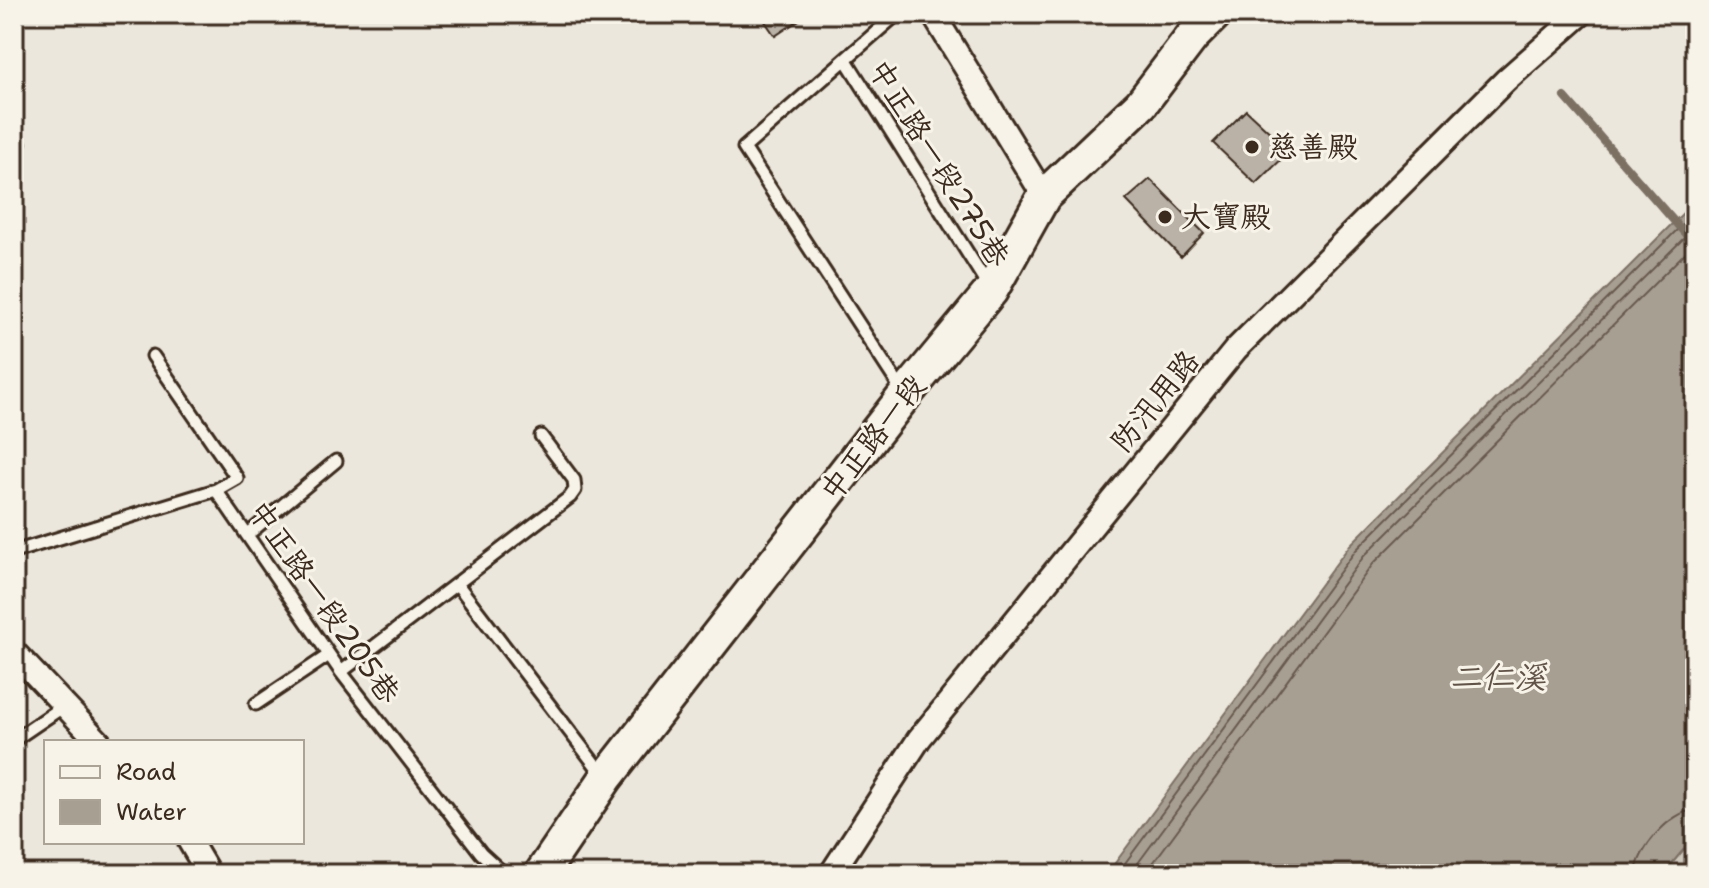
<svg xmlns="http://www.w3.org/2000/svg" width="1709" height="888" font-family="'Shantell Sans','LXGW WenKai TC',sans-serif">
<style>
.green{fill:#cec8bc;stroke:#84796d;stroke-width:2}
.water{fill:#a89f93;stroke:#7c7064;stroke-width:2}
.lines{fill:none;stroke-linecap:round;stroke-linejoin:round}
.shore{stroke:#67594d;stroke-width:2}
.stream{stroke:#7c7064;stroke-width:8}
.building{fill:#bab2a7;stroke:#3b2a1e;stroke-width:2}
.lane-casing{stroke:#3b2a1e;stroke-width:17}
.street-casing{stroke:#3b2a1e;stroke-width:28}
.secondary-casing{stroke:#3b2a1e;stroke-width:38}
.lane{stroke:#f7f3e8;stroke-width:11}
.street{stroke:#f7f3e8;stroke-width:22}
.secondary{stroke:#f7f3e8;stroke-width:32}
.poi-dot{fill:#3b2a1e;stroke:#f7f3e8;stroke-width:3}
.labels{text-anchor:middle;stroke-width:6;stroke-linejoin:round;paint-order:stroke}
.poi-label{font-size:30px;fill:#3b2a1e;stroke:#f7f3e8;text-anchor:start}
.street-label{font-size:30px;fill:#3b2a1e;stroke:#f7f3e8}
.water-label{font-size:32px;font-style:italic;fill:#615347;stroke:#f7f3e8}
</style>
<rect width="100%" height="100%" fill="#ece7dc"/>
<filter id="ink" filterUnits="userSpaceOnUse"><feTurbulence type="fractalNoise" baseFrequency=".0125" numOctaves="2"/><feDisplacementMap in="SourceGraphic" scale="16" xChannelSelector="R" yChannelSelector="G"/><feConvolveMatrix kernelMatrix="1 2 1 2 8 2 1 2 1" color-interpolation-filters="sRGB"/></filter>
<g filter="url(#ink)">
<path class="green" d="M1695,836V874H1663Z"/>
<path class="water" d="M1695,201V836L1663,874H1107L1350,545Z"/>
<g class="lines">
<path class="shore" d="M1117,874L1356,550L1695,212
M1130,874L1364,556L1695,227
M1145,874L1373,564L1695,243
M1636,874C1637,850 1670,811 1695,810"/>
<path class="stream" d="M1565,97L1695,245"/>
</g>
<path class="building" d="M760,14H808L775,36Z
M1246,110L1290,151L1256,184L1213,143Z
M1150,179L1204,233L1181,257L1126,200Z"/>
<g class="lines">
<g class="lane-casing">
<path id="lane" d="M897,14L744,148L903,392
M846,60L989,287
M14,130L19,143L14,145
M153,356L237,478L216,490L341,672L481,853L504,874
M247,535L336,461
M14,552L216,490
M457,584L603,775
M341,672L570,497L575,490L574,480L541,436
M256,704L329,655
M14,740L64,706"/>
</g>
<g class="street-casing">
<path id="street" d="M933,14L1044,196
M14,652L99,742
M190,842L209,874
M831,874L919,739L1236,349L1506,80L1581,14"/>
</g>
<g class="secondary-casing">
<path id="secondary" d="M541,874L606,778L905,395L991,291L1044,196L1141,104L1192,37L1215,14"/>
</g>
<use href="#lane" class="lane"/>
<use href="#street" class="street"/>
<use href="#secondary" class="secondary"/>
</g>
</g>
<g class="poi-dot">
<circle cx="1252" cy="147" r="8"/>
<circle cx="1165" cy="217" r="8"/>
</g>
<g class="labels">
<g class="poi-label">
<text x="1268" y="157">慈善殿</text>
<text x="1181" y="227">大寶殿</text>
</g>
<g class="street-label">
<text transform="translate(939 163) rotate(58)" y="10">中正路一段275巷</text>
<text transform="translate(1155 401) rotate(-51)" y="10">防汛用路</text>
<text transform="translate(873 438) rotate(-52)" y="10">中正路一段</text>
<text transform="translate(324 602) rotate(55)" y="10">中正路一段205巷</text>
</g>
<g class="water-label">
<text x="1498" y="688">二仁溪</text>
</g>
</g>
<rect width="1709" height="888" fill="none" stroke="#f7f3e8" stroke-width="48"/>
<rect x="24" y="24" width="1661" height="840" fill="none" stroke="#3b2a1e" stroke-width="3" filter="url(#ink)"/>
<rect x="44" y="740" width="260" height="104" fill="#f7f3e8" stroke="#aca397" stroke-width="2"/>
<rect x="60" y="766" width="40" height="12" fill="#f7f3e8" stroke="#aca397" stroke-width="2"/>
<text x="116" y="780" font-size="24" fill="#3b2a1e">Road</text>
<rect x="60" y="800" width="40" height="24" fill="#a89f93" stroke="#aca397" stroke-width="2"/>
<text x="116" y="820" font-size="24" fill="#3b2a1e">Water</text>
</svg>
